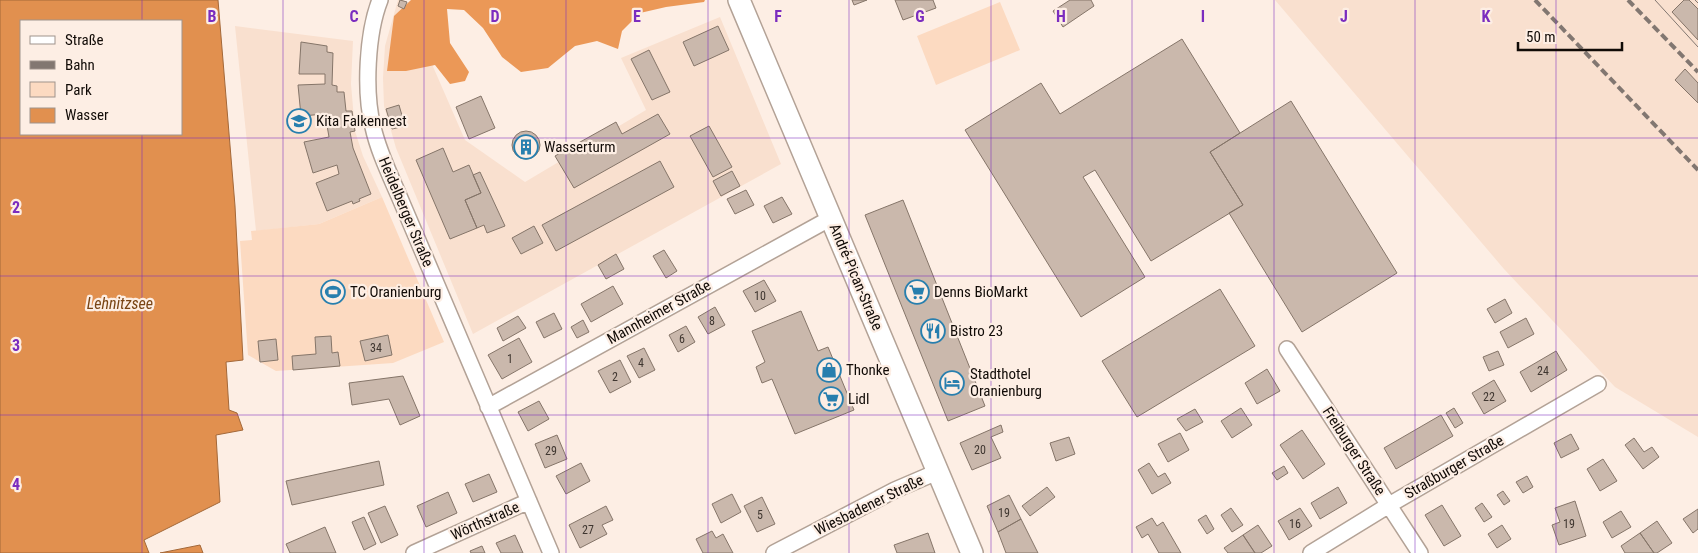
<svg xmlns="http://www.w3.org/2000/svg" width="1698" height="553" font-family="'Roboto Condensed',sans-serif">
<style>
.built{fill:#f9e0cf}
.green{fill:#fcdac1}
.forest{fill:#eb9857}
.water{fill:#e1904f;stroke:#a36839;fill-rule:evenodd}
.building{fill:#cab8ac;stroke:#857569}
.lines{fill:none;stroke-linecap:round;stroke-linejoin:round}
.street-casing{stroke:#b3a296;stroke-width:18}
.secondary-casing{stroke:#b3a296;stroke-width:24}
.street{stroke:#fff;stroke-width:15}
.secondary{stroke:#fff;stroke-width:21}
.tram{stroke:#827771;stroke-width:1}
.rail{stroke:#827771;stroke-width:4;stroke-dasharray:8 4;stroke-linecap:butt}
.grid{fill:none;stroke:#7b2cbf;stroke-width:1;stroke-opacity:0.55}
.labels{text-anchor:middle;stroke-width:4.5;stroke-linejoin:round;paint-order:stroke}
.number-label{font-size:12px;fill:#3f3630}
.poi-label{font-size:15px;fill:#110b07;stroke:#fdeee4;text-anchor:start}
.street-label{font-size:15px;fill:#110b07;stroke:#fdeee4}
.water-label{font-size:16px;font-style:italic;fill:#794414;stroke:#fdeee4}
.grid-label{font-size:16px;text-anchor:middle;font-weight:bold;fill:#7b2cbf;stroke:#fdeee4;stroke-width:4.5;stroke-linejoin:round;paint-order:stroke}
</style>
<rect width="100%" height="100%" fill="#fdeee4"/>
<path class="built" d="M398,0H404L465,140L525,182L646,110L621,58L720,17L781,164L473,334L396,148L384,106L383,78L385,46Z
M1275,0H1698V437L1615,387L1504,269Z
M235,26L353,41L351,84L355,131L363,156L382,197L319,224L256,231Z"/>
<path class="green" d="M1000,2L1020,50L936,85L917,36Z
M382,197L444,342L393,363L276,371L248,355L240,241L252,240L251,231L319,224Z"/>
<path class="forest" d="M411,0H705L704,2L666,7L640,13L622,31L618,49L597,41L575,46L548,68L521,72L502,57L483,28L464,10L447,9L450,43L469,72L465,81L450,84L435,65L406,71H387L394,16Z"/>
<path class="water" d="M0,0H218L235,206L243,360L226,362L229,410L237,413L243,430L216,435L220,502L144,540L149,553H0ZM181,21V134H21V21Z
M200,545L203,553H160Z"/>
<path class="building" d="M400,0L407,2L404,9L398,6Z
M852,0H867L854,5Z
M895,0H933L936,8L903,20Z
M1070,0H1091L1094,6L1063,27L1053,11Z
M1684,0H1689L1698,9V40L1672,12Z
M718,26L729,50L694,66L683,42Z
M1182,39L1240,133L1210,152L1243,205L1151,261L1095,170L1083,177L1145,277L1081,317L965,130L1041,83L1060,114Z
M301,42L327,46V52L333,53L332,85L337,86V92H344L346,111H352L355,131L350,132L353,148L371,194L359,199L360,201L353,204L352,201L327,211L316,183L339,174L337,165L313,173L304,142L329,137L325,114L301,116L298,85L325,84V74H299Z
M649,50L670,92L652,100L631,59Z
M1685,69L1698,83V103L1675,80Z
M481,96L495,128L469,139L456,107Z
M1291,101L1397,273L1302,332L1229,213L1243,205L1210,152Z
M399,105L405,126L392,129L386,109Z
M658,114L670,134L574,188L555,156L616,122L622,134Z
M709,126L732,167L713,177L690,136Z
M512 145a14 14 0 1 1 28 0a14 14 0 1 1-28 0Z
M443,148L453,172L469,165L481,193L465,200L477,228L450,239L416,160Z
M660,161L674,187L556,251L542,225Z
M732,171L740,186L721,196L713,181Z
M480,172L505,226L487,233L484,225L477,228L465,200L481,193L473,175Z
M746,190L754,205L735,214L727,199Z
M782,197L792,214L773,223L764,206Z
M903,200L985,406L948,421L865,215Z
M534,226L543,243L521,254L512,238Z
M664,250L677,271L666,278L653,256Z
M616,254L624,269L606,279L598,265Z
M764,280L776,301L755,312L743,291Z
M613,286L623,304L591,322L581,304Z
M1220,289L1255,346L1137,417L1102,361Z
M1505,299L1512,313L1495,323L1487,309Z
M715,307L725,325L708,334L698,317Z
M801,311L818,351L828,347L854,410L795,434L772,379L762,383L756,367L765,362L752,331Z
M554,313L562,329L544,338L536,322Z
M518,316L526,328L503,341L497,328Z
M1526,318L1534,334L1508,348L1500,332Z
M583,320L589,332L577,338L571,327Z
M686,326L695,342L678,352L669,335Z
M388,335L392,355L365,361L360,341Z
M331,336L332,353L338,352L340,366L293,370L292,356L316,354L315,337Z
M519,338L532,362L502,379L488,355Z
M276,339L278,360L260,362L258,341Z
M644,348L655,370L639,378L627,356Z
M1498,351L1504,365L1489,371L1483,357Z
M1556,351L1567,370L1531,392L1520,372Z
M620,360L631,382L610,393L598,371Z
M1267,369L1280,391L1257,404L1245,383Z
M403,376L420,416L400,425L389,399L352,405L349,383Z
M1494,380L1506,401L1484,414L1472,393Z
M539,401L549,419L528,431L518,412Z
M1241,408L1252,425L1232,438L1221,421Z
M1454,408L1463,423L1455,428L1446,413Z
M1195,409L1203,422L1186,431L1177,419Z
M1441,415L1453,436L1396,469L1384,448Z
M1001,425L1003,432L991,437L1001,458L972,470L960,443Z
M1302,430L1325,464L1303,479L1280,445Z
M1180,433L1189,450L1168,462L1158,444Z
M1571,434L1579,449L1561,458L1554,443Z
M557,435L567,459L545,468L535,444Z
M1069,437L1075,454L1056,461L1050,443Z
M1634,438L1644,452L1652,447L1659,457L1643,469L1625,445Z
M1603,459L1617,481L1600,491L1587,469Z
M379,461L384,485L292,505L286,481Z
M581,463L590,481L566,494L556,476Z
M1149,463L1158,477L1165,473L1171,483L1152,494L1138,470Z
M1284,466L1288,473L1277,480L1272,473Z
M489,474L497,492L473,502L465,484Z
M1527,476L1533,487L1523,493L1516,482Z
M1047,487L1055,497L1030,516L1022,506Z
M1338,487L1347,503L1320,519L1311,503Z
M1503,491L1510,501L1504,505L1497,495Z
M448,492L457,513L426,527L417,506Z
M732,494L741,512L721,523L712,504Z
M1009,495L1021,519L998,532L987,506Z
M762,497L775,524L757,532L744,506Z
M1575,501L1586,536L1559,545L1552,525L1560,522L1555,508Z
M1482,503L1492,517L1484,522L1475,508Z
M1442,505L1461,536L1444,546L1425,515Z
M385,506L398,535L381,543L368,513Z
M606,506L613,520L602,525L607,534L580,548L569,525Z
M1231,508L1243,525L1232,532L1221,515Z
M1300,508L1312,526L1289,540L1278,521Z
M1698,509V529L1693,533L1683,519Z
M1621,511L1631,527L1612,538L1603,522Z
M1206,515L1214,529L1207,534L1198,520Z
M364,517L376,544L364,550L352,522Z
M1152,518L1157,526L1163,522L1181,553H1159L1148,534L1142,538L1136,527Z
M1021,519L1038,553H1006L998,532Z
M1657,521L1672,543L1657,553H1654L1640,533Z
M1258,525L1272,546L1261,553H1255L1243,535Z
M1502,525L1511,539L1497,548L1488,534Z
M325,527L336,553H290L286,544Z
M712,531L716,538L723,534L733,553H703L696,539Z
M928,533L935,553H897L894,545Z
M1640,533L1654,553H1625L1621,546Z
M515,535L523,553H501L496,543Z
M1243,535L1255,553H1228L1224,548Z
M482,546L485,553H471L470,551Z"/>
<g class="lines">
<g class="street-casing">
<path id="street" d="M380,0C367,33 364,92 373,127C378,150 389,173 399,196L551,553
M1287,349L1420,553
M488,407L831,218
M414,553L529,501
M774,553L895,490L937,472
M1311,553L1389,505L1598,384"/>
</g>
<g class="secondary-casing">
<path id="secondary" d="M739,0L972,553"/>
</g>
<use href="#street" class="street"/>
<use href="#secondary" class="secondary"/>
<path class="tram" d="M1655,0L1698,47
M1695,0L1698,3"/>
<path class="rail" d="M1535,0L1698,170
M1628,0L1698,72"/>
</g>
<path class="grid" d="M142,0V21M283,0V553M424,0V553M566,0V553M708,0V553M849,0V553M991,0V553M1132,0V553M1274,0V553M1415,0V553M1556,0V553M142,134V553M0,138H1698M0,276H1698M0,415H1698"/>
<defs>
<g id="school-ring" transform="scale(1.25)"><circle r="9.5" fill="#fdeee4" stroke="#287fae" stroke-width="1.5"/><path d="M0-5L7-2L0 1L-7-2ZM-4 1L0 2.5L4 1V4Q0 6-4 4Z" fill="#287fae"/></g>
<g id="building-ring" transform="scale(1.25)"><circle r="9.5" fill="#fdeee4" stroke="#287fae" stroke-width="1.5"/><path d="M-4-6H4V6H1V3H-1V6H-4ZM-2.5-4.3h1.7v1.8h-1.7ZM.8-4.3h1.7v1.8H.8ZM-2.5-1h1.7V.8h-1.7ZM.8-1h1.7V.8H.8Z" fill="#287fae"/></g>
<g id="stadium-ring" transform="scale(1.25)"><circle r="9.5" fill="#fdeee4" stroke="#287fae" stroke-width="1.5"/><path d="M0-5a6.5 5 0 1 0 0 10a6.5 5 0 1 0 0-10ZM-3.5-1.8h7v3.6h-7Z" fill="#287fae"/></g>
<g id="supermarket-ring" transform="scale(1.25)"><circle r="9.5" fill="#fdeee4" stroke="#287fae" stroke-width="1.5"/><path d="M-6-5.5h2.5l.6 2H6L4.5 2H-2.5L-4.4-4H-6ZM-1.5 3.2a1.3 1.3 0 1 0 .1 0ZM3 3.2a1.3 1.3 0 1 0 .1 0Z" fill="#287fae"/></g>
<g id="restaurant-ring" transform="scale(1.25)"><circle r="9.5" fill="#fdeee4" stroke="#287fae" stroke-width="1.5"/><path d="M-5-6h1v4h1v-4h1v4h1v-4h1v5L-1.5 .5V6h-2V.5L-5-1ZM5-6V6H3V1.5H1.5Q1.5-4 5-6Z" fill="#287fae"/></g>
<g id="shop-ring" transform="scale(1.25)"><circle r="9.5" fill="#fdeee4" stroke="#287fae" stroke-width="1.5"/><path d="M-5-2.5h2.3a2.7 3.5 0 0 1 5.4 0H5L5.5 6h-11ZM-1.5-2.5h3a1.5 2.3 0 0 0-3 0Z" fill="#287fae"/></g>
<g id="hotel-ring" transform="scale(1.25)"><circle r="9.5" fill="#fdeee4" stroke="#287fae" stroke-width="1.5"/><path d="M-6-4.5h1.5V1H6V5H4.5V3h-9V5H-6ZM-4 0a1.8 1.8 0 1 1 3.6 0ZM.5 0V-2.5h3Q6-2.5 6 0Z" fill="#287fae"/></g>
</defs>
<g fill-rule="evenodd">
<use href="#school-ring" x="299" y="121"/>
<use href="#building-ring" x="526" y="147"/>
<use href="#stadium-ring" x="333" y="292"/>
<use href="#supermarket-ring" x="917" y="292"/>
<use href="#restaurant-ring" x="933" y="331"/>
<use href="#shop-ring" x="829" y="370"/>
<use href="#hotel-ring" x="952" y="383"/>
<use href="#supermarket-ring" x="831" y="399"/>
</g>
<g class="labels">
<g class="number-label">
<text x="760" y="300">10</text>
<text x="712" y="325">8</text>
<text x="682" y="343">6</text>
<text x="376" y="352">34</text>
<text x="510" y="363">1</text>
<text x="641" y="367">4</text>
<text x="1543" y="375">24</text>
<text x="615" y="381">2</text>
<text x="1489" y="401">22</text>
<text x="980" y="454">20</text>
<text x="551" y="455">29</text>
<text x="1004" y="517">19</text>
<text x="760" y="519">5</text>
<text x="1295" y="528">16</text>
<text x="1569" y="528">19</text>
<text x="588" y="534">27</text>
</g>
<g class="poi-label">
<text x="316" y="126">Kita Falkennest</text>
<text x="544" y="152">Wasserturm</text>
<text x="350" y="297">TC Oranienburg</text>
<text x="934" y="297">Denns BioMarkt</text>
<text x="950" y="336">Bistro 23</text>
<text x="846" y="375">Thonke</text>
<text x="970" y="379">Stadthotel<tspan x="970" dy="17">Oranienburg</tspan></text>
<text x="848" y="404">Lidl</text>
</g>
<g class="street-label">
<text transform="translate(406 212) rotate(67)" y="5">Heidelberger Straße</text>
<text transform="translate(856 277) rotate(67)" y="5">André-Pican-Straße</text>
<text transform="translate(659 312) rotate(-29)" y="5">Mannheimer Straße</text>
<text transform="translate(1354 451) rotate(57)" y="5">Freiburger Straße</text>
<text transform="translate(1454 467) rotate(-30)" y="5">Straßburger Straße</text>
<text transform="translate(869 505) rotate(-26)" y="5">Wiesbadener Straße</text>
<text transform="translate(485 521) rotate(-24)" y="5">Wörthstraße</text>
</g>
<g class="water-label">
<text x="120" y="309">Lehnitzsee</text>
</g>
</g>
<g class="grid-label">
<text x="212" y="22">B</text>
<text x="354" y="22">C</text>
<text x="495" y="22">D</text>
<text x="637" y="22">E</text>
<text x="778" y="22">F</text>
<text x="920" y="22">G</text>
<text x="1061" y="22">H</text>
<text x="1203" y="22">I</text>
<text x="1344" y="22">J</text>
<text x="1486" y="22">K</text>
<text x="16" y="213">2</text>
<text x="16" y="351">3</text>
<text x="16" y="490">4</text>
</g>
<rect x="20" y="20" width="162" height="115" fill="#fdeee4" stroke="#9f938c"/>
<rect x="30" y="36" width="25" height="8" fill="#ffffff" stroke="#9f938c"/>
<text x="65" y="45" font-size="15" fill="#110b07">Straße</text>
<rect x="30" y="61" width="25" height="8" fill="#827771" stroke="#9f938c"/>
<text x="65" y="70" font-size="15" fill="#110b07">Bahn</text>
<rect x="30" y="82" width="25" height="15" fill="#fcdac1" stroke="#9f938c"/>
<text x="65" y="95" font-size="15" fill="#110b07">Park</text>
<rect x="30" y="108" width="25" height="15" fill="#e1904f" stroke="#9f938c"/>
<text x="65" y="120" font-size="15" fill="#110b07">Wasser</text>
<path d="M1518 42v8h104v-8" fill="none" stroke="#110b07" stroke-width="2.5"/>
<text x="1526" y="42" font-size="15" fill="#110b07" stroke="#fdeee4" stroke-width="4" paint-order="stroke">50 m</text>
</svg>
